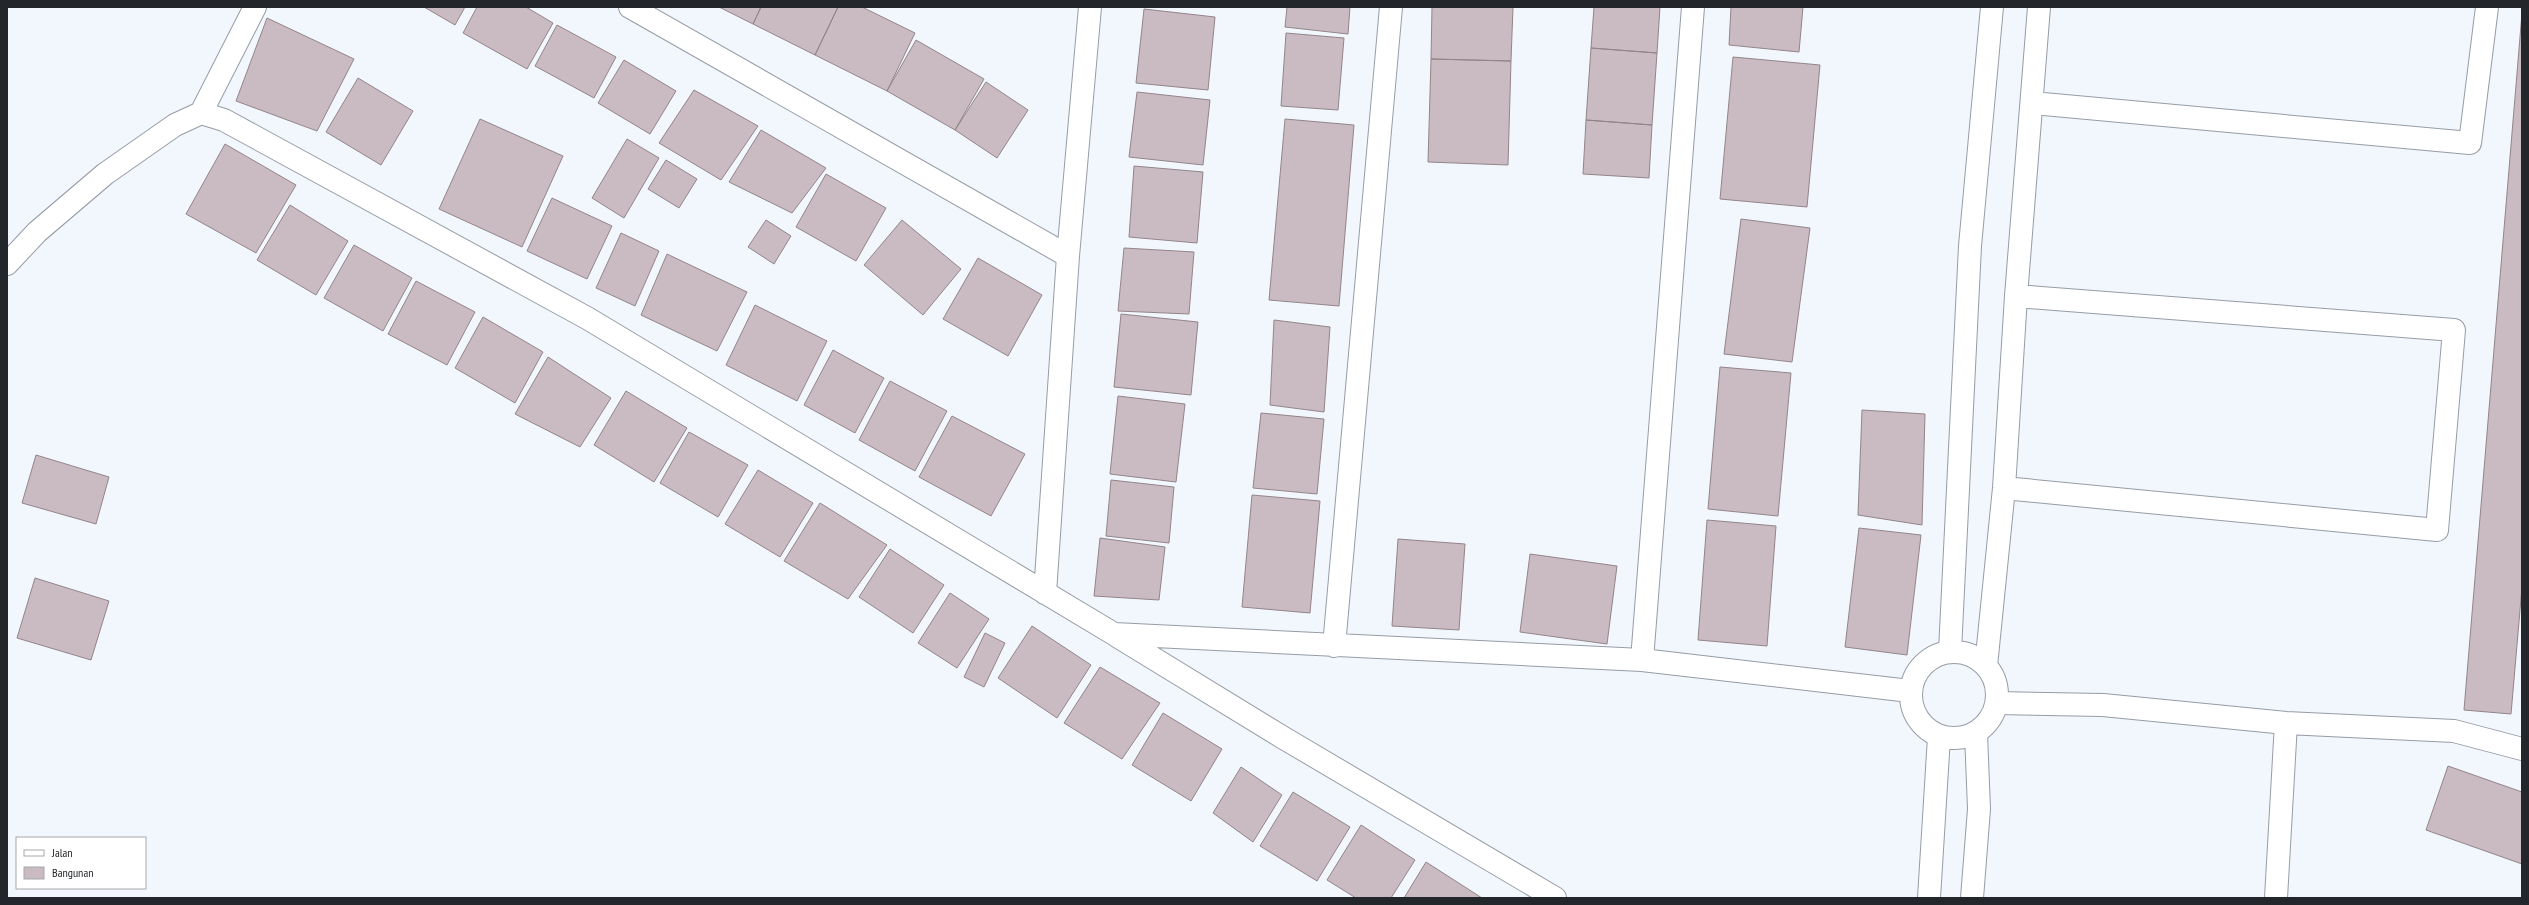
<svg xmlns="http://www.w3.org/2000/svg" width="2529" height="905" font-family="'PT Sans Narrow',sans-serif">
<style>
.building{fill:#c9bbc1;stroke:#92858a}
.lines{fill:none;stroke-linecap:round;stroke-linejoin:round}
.street-casing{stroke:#969ca6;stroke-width:24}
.street{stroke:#fff;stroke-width:22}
</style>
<rect width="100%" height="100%" fill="#f2f6fd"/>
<path class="building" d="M424,7H465L455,25Z
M477,7H526L553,23L527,69L463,33Z
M719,7H761L753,24Z
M761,7H838L815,55L753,24Z
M838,7H862L915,33L887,91L815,55Z
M1287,7H1350L1348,34L1285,27Z
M1432,7H1513L1511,61L1431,59Z
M1594,7H1660L1657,53L1591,48Z
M1731,7H1803L1799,52L1729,45Z
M1144,9L1215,17L1208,90L1136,83Z
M2522,13V587L2511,714L2464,710Z
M267,18L354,59L317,131L236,101Z
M557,25L616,57L594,98L535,66Z
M1286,33L1344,38L1338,110L1281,106Z
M916,40L984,79L955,130L887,91Z
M1591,48L1657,53L1652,125L1586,120Z
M1733,57L1820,65L1807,207L1720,199Z
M1431,59L1511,61L1508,165L1428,162Z
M624,60L676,91L650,134L598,103Z
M358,78L413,111L381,165L326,132Z
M986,82L1028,110L997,158L955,130Z
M694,90L758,126L721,180L659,143Z
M1137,92L1210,100L1203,165L1129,157Z
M480,119L563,156L522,247L439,209Z
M1285,119L1354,125L1339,306L1269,300Z
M1586,120L1652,125L1649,178L1583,174Z
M761,130L826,168L792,213L729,182Z
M627,139L659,158L624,218L592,198Z
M225,144L296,185L256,253L186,214Z
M666,160L697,179L679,208L648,189Z
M1134,166L1203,172L1197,243L1129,237Z
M826,174L886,208L856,261L796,227Z
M552,198L612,226L587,279L527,251Z
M290,205L348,241L316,295L257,260Z
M1741,219L1810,228L1792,362L1724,354Z
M766,220L791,236L774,264L748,247Z
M902,220L961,269L923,315L864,265Z
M621,233L659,251L635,306L596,288Z
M354,245L412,278L383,331L324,298Z
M1124,248L1194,252L1189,314L1118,311Z
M667,254L747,292L717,351L641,315Z
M978,258L1042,295L1008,356L943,319Z
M416,281L475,312L447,365L388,334Z
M755,305L827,341L797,401L726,365Z
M1121,314L1198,322L1191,395L1114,387Z
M483,317L543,352L515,403L455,368Z
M1274,320L1330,327L1324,412L1270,405Z
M833,350L884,378L855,433L804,405Z
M548,357L611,398L580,447L515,414Z
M1720,367L1791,373L1778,516L1708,509Z
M890,381L947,411L915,471L859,440Z
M626,391L687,428L654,482L594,445Z
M1118,396L1185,404L1176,482L1110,474Z
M1862,410L1925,414L1922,525L1858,515Z
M1261,413L1324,419L1317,494L1253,488Z
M952,416L1025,454L991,516L919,477Z
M689,432L748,465L718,517L660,483Z
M36,455L109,477L96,524L22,503Z
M758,470L813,503L780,557L725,524Z
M1111,480L1174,487L1169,543L1106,536Z
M1252,495L1320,501L1310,613L1242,607Z
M820,503L887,545L848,599L784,561Z
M1707,520L1776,526L1767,646L1698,640Z
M1859,528L1921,535L1907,655L1845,647Z
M1100,538L1165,547L1159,600L1094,596Z
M1398,539L1465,544L1459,630L1392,626Z
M890,549L944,585L913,633L859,597Z
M1530,554L1617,566L1607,644L1520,632Z
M35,578L109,601L91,660L17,638Z
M950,593L989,619L957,668L918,643Z
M1032,626L1091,665L1057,718L998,678Z
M985,633L1005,643L984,687L964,677Z
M1100,667L1160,703L1122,759L1064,723Z
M1163,713L1222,749L1191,801L1132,765Z
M2448,766L2522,792V864L2426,830Z
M1241,767L1282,795L1253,842L1213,813Z
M1293,792L1350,827L1317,881L1260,846Z
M1361,825L1415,860L1391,898H1356L1327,880Z
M1426,862L1482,898H1404Z"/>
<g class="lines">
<g class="street-casing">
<path id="street" d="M630,7L1068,256
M2032,103L2470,143L2487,7
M201,113L255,7
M7,264L37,232L105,174L175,125L201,113L224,120L587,318L1114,634L1642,660L1910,691
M2004,488L2437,530L2454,330L2016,296
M1045,593L1068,256L1090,7
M1117,636L1282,737L1555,898
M1334,646L1391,7
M1950,651L1970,246L1992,7
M1911 695a43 43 0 1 1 86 0a43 43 0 1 1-86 0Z
M1642,660L1693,7
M1986,666L2004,488L2016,296L2039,7
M1998,703L2103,705L2286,723L2454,731L2522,749
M1929,898L1939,737
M1972,898L1979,809L1976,733
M2276,898L2286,723"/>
</g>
<use href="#street" class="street"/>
</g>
<rect width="2529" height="905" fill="none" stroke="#23262a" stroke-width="16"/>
<rect x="16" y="837" width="130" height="52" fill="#ffffff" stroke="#a7a8aa"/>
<rect x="24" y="850" width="20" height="6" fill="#ffffff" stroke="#a7a8aa"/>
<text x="52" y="857" font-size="12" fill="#23262a">Jalan</text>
<rect x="24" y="867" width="20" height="12" fill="#c9bbc1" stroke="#a7a8aa"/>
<text x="52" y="877" font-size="12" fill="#23262a">Bangunan</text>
</svg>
